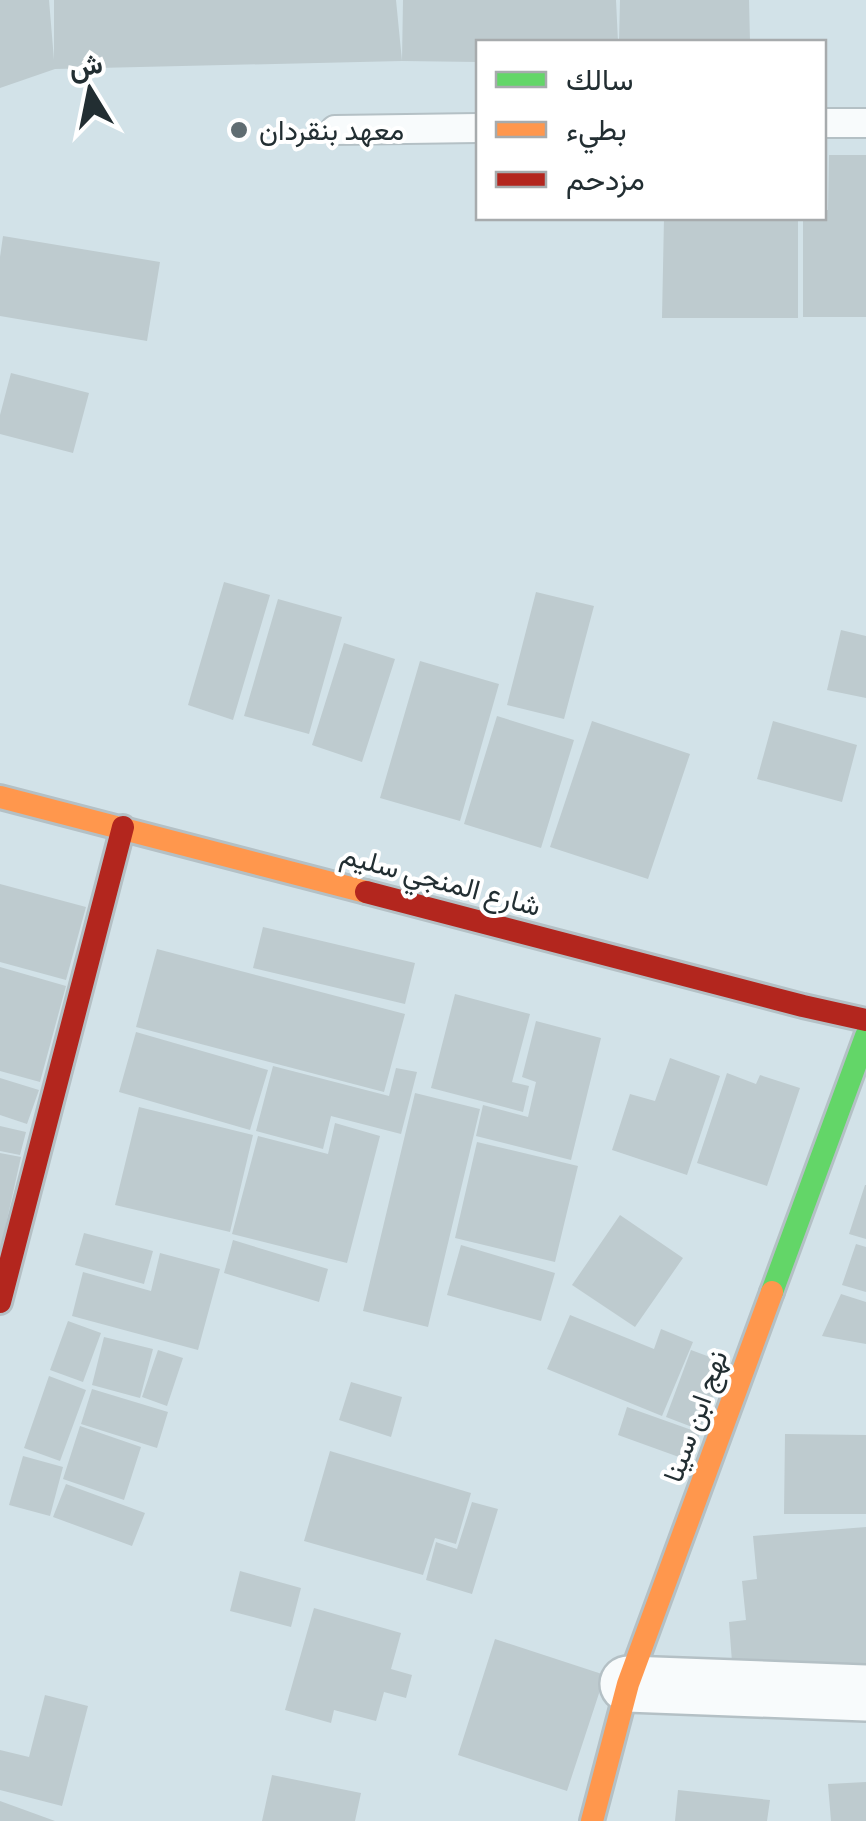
<svg xmlns="http://www.w3.org/2000/svg" width="866" height="1821" font-family="Cabin,Vazirmatn,sans-serif">
<style>
.building{fill:#becbcf}
.lines{fill:none;stroke-linecap:round;stroke-linejoin:round}
.lane-casing{stroke:#b4c0c5;stroke-width:32}
.street-casing{stroke:#b4c0c5;stroke-width:60}
.fast-casing{stroke:#b4c0c5;stroke-width:28}
.slow-casing{stroke:#b4c0c5;stroke-width:28}
.jam-casing{stroke:#b4c0c5;stroke-width:28}
.lane{stroke:#f8fbfc;stroke-width:28}
.street{stroke:#f8fbfc;stroke-width:55}
.fast{stroke:#63d668;stroke-width:22}
.slow{stroke:#ff974d;stroke-width:22}
.jam{stroke:#b3261e;stroke-width:22}
.poi-dot{fill:#606d72;stroke:#fff;stroke-width:4}
.labels{text-anchor:middle;stroke-width:8;stroke-linejoin:round;paint-order:stroke}
.poi-label{font-size:28px;fill:#222e32;stroke:#fff;text-anchor:start}
.street-label{font-size:28px;fill:#222e32;stroke:#fff}
</style>
<rect width="100%" height="100%" fill="#d2e2e8"/>
<path class="building" d="M0,0H49L54,60V0H396L402,61L55,69L0,88Z
M403,0H616L618,42H478V62L402,61Z
M620,0H749L750,42H619Z
M829,155H866V317H803V218H824V210H828Z
M664,218H798V318H662Z
M3,236L160,262L147,341L0,316V257Z
M11,373L89,393L73,453L0,434V415Z
M224,582L270,595L233,720L188,705Z
M536,592L594,606L564,719L507,705Z
M278,599L342,617L309,734L244,716Z
M841,630L866,636V698L827,690Z
M344,643L395,659L362,762L312,745Z
M420,661L499,684L460,821L380,798Z
M497,716L574,740L541,848L464,824Z
M592,721L690,754L648,879L550,847Z
M773,721L857,745L842,802L757,779Z
M0,884L86,907L66,980L0,962Z
M263,927L415,963L405,1004L253,968Z
M157,949L405,1014L384,1092L136,1027Z
M0,967L66,986L40,1082L0,1071Z
M455,994L530,1014L512,1082L529,1086L523,1112L431,1088Z
M536,1021L601,1038L571,1160L476,1136L483,1105L528,1117L536,1082L522,1077Z
M136,1032L268,1070L250,1130L119,1092Z
M670,1058L720,1076L687,1175L612,1150L630,1094L655,1101Z
M273,1066L389,1096L396,1068L417,1072L401,1134L331,1116L323,1149L256,1131Z
M727,1073L756,1084L760,1075L800,1088L767,1186L697,1163Z
M0,1078L39,1090L27,1124L0,1115Z
M415,1093L480,1109L428,1327L363,1311Z
M139,1107L253,1135L230,1232L115,1205Z
M335,1123L380,1136L347,1263L232,1234L258,1136L328,1154Z
M0,1126L26,1132L20,1155L0,1151Z
M477,1142L578,1166L555,1262L455,1238Z
M0,1153L21,1157L0,1251Z
M865,1185H866V1239L849,1234Z
M620,1215L683,1258L635,1327L572,1285Z
M84,1233L153,1251L144,1284L75,1265Z
M233,1240L328,1269L319,1302L224,1273Z
M856,1244L866,1247V1292L842,1285Z
M461,1245L555,1273L541,1321L447,1295Z
M160,1253L220,1269L198,1350L72,1316L83,1272L151,1291Z
M841,1294L866,1302V1344L822,1336Z
M570,1315L654,1349L661,1329L693,1342L662,1416L547,1369Z
M68,1321L101,1333L83,1382L50,1370Z
M104,1337L153,1349L140,1398L92,1385Z
M158,1350L183,1358L167,1406L142,1397Z
M691,1350L726,1363L700,1430L666,1417Z
M49,1376L86,1390L60,1461L24,1448Z
M351,1382L402,1397L391,1437L339,1420Z
M92,1389L168,1412L157,1448L81,1424Z
M627,1407L700,1433L690,1461L618,1435Z
M80,1426L141,1447L124,1500L63,1479Z
M785,1434L866,1435V1514H784Z
M330,1451L471,1493L456,1544L435,1538L423,1575L304,1541Z
M23,1456L63,1467L50,1516L9,1505Z
M66,1484L145,1513L132,1546L53,1517Z
M472,1502L498,1509L472,1594L426,1580L436,1542L457,1549Z
M866,1527V1679L733,1675L729,1622L746,1620L742,1581L757,1579L753,1536Z
M240,1571L301,1588L291,1627L230,1611Z
M314,1608L401,1633L391,1669L412,1675L406,1698L384,1692L376,1721L334,1710L331,1723L285,1710Z
M495,1639L605,1675L567,1791L458,1755Z
M45,1695L88,1706L62,1806L0,1790V1750L29,1757Z
M272,1775L361,1793L355,1821H262Z
M866,1782V1821H831L828,1784Z
M678,1790L770,1800L767,1821H675Z
M0,1801L55,1821H0Z"/>
<g class="lines">
<g class="lane-casing">
<path id="lane" d="M824,123H866
M335,130L478,128"/>
</g>
<g class="street-casing">
<path id="street" d="M628,1684L866,1693"/>
</g>
<g class="fast-casing">
<path id="fast" d="M772,1292L866,1036"/>
</g>
<g class="slow-casing">
<path id="slow" d="M0,797L366,892
M592,1821L628,1684L772,1292"/>
</g>
<g class="jam-casing">
<path id="jam" d="M366,892L803,1006L866,1020
M0,1302L123,827"/>
</g>
<use href="#lane" class="lane"/>
<use href="#street" class="street"/>
<use href="#fast" class="fast"/>
<use href="#slow" class="slow"/>
<use href="#jam" class="jam"/>
</g>
<circle class="poi-dot" cx="239" cy="130" r="10"/>
<g class="labels">
<g class="poi-label">
<text x="259" y="140">معهد بنقردان</text>
</g>
<g class="street-label">
<text transform="translate(441 880) rotate(15)" y="10">شارع المنجي سليم</text>
<text transform="translate(695 1416) rotate(-70)" y="10">نهج ابن سينا</text>
</g>
</g>
<rect x="476" y="40" width="350" height="180" fill="#ffffff" stroke="#a7abad" stroke-width="2.5"/>
<rect x="496" y="72" width="50" height="15" fill="#63d668" stroke="#a7abad" stroke-width="2.5"/>
<text x="566" y="90" font-size="30" fill="#222e32">سالك</text>
<rect x="496" y="122" width="50" height="15" fill="#ff974d" stroke="#a7abad" stroke-width="2.5"/>
<text x="566" y="140" font-size="30" fill="#222e32">بطيء</text>
<rect x="496" y="172" width="50" height="15" fill="#b3261e" stroke="#a7abad" stroke-width="2.5"/>
<text x="566" y="190" font-size="30" fill="#222e32">مزدحم</text>
<g transform="translate(90 90) rotate(350)" stroke="#ffffff" stroke-width="8" paint-order="stroke">
<path d="M0-8L18 38L0 25L-18 38Z" fill="#222e32"/>
<text y="-15" font-size="28" font-weight="bold" text-anchor="middle" fill="#222e32">ش</text>
</g>
</svg>
